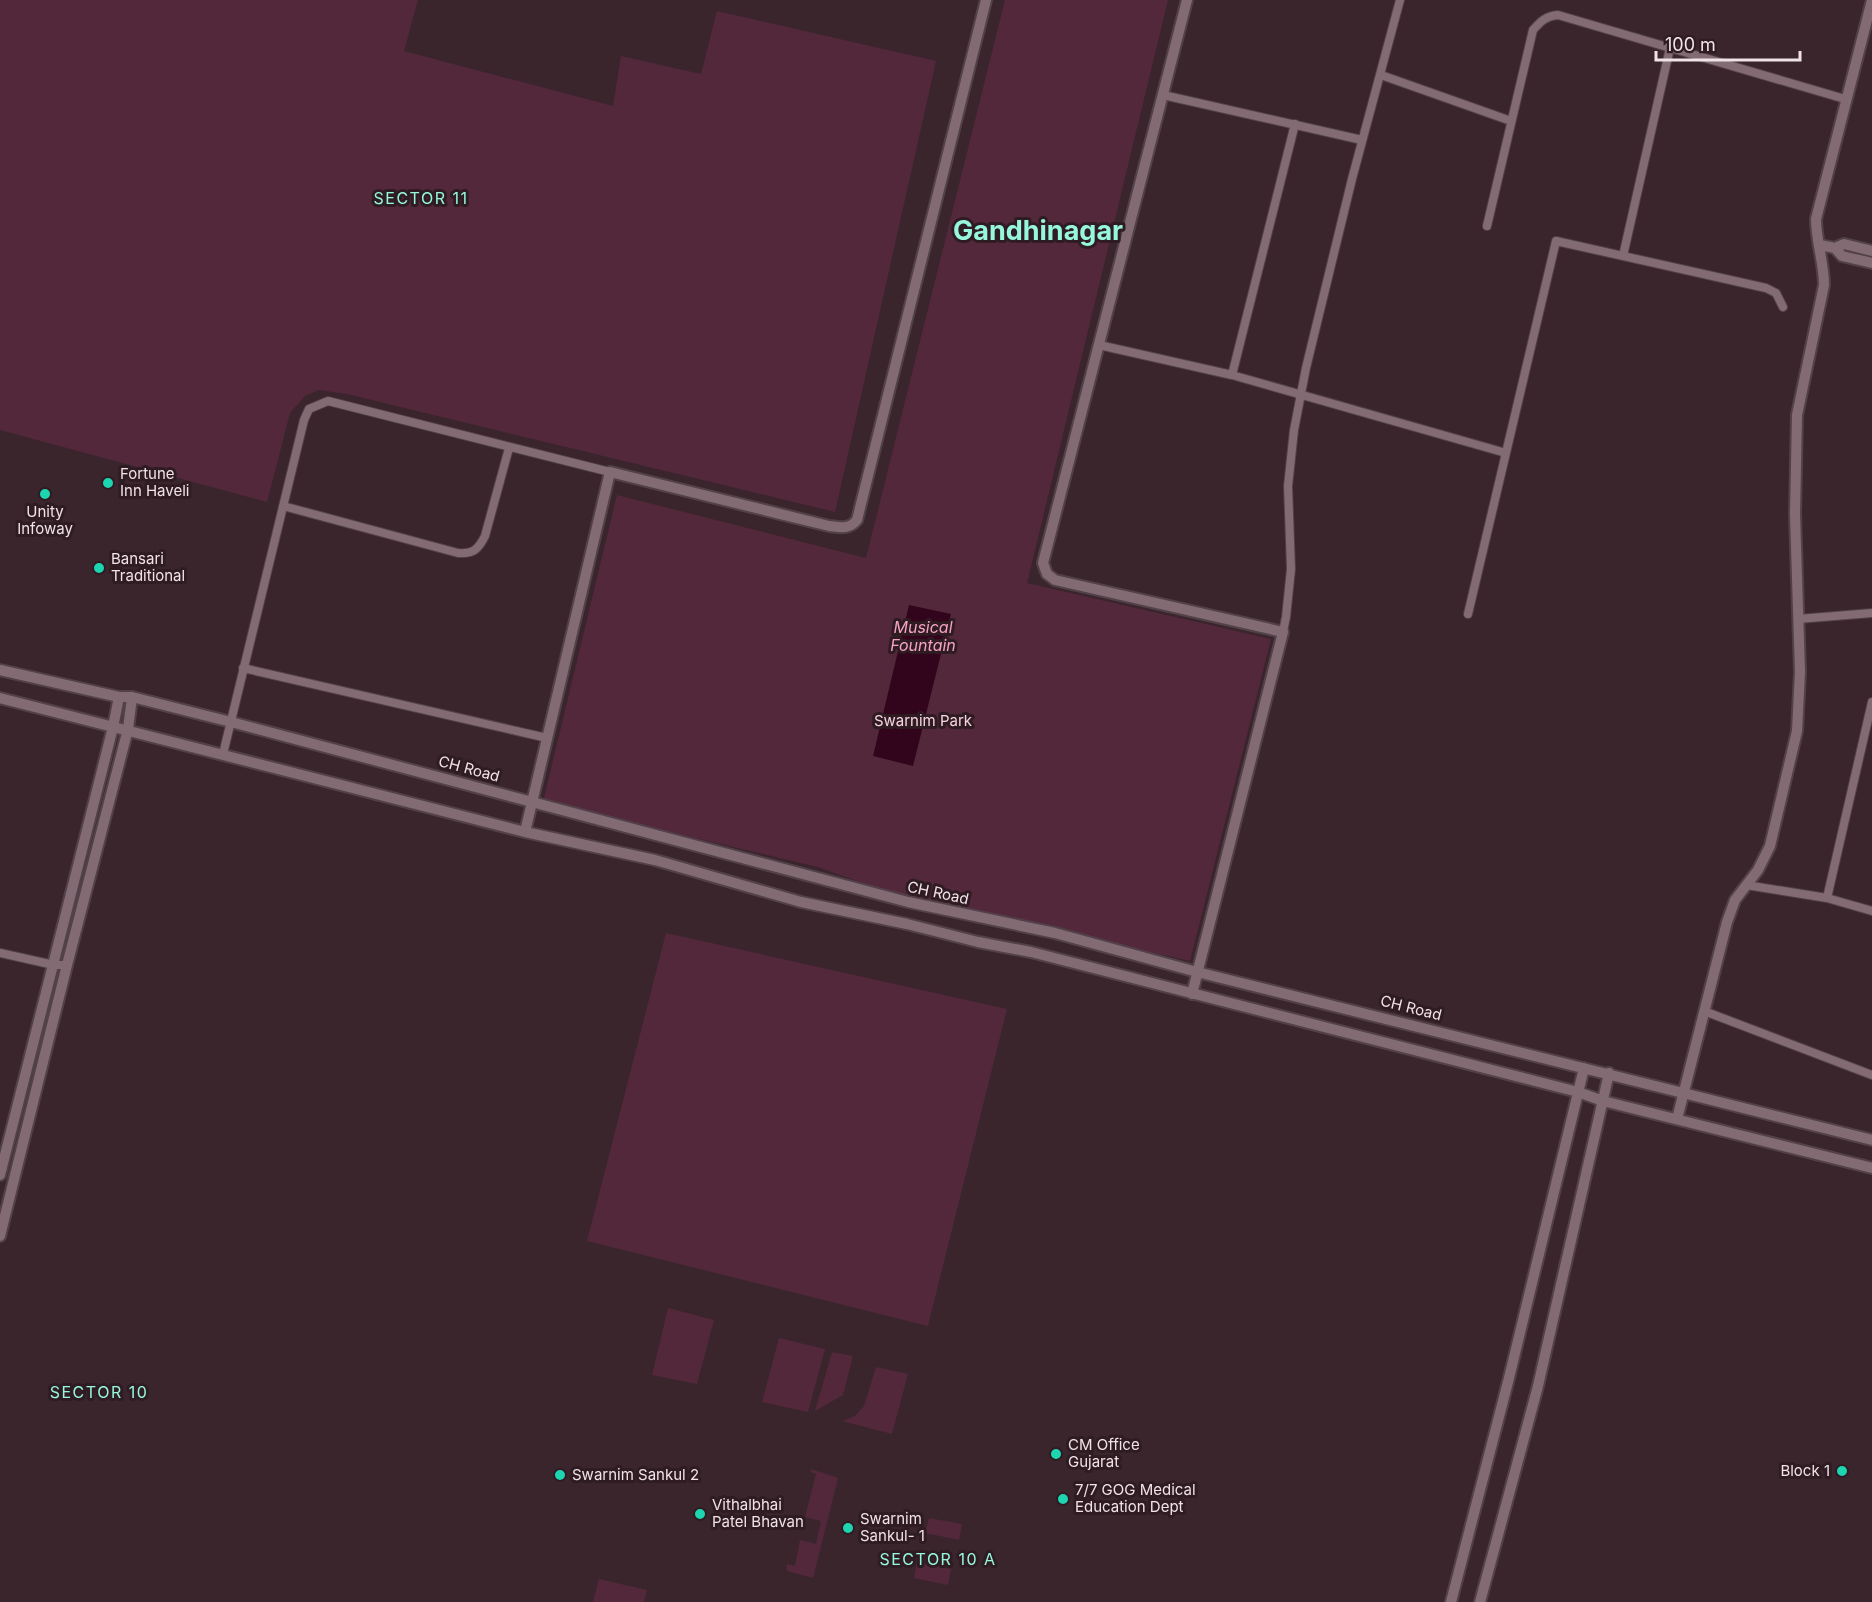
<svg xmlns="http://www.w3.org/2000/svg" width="1872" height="1602" font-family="Inter,sans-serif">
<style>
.green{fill:#53283a}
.water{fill:#32051c}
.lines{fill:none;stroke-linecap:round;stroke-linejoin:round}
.street-casing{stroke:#524148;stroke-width:10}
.secondary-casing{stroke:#524148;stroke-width:14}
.street{stroke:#836b74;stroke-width:8}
.secondary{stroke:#836b74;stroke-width:10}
.poi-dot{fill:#1dd5b1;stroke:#2f1c23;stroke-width:2}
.labels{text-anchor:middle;stroke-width:6;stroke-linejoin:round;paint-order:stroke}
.poi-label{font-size:15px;fill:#f0e2e7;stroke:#2f1c23;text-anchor:start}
.park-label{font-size:15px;fill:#f7d4e0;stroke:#2f1c23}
.street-label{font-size:15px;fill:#f0e2e7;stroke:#2f1c23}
.neighbourhood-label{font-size:16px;letter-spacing:1.5px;fill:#96f7dc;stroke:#2f1c23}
.water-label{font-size:16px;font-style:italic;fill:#f5a1c2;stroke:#2f1c23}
.town-label{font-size:27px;font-weight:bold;fill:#96f7dc;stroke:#2f1c23}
</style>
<rect width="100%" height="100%" fill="#3a252d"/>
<path class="green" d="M0,0H418L404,51L613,106L621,56L701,74L717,11L936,61L835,512L347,394L319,390L305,396L290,413L267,502L0,430Z
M1005,0H1168L1027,583L1271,639L1190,961L887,892L818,867L543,802L617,495L866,558Z
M666,933L1007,1009L928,1326L587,1241Z
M668,1308L714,1320L697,1384L652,1375Z
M779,1338L825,1349L808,1412L762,1402Z
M832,1352L853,1356L843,1395L815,1411Z
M876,1367L908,1374L892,1434L842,1421L855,1416L864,1406Z
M811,1469L838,1478L813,1578L787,1571V1564L795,1566L800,1540L816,1544L821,1521L805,1517L816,1474L811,1472Z
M929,1518L962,1524L959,1540L925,1533Z
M917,1563L951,1569L948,1585L914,1578Z
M599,1579L647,1590L644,1602H593Z"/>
<path class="water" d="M909,605L951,614L913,766L873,756Z"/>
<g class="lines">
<g class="street-casing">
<path id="street" d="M1381,75L1511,121
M1163,95L1362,140
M1487,226L1533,30C1541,21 1546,16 1558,15L1845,99
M1623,256L1670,48
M1099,345L1232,375L1506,453
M1232,375L1295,124
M283,506L458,553C473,554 478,550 485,536L509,448
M1468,614L1556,241L1766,288L1776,293L1783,307
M1798,619L1872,613
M1283,632L1286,617L1291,569L1288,486L1294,430L1306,368L1352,179L1400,0
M243,668L547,738
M223,754L304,420L309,409L328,401L610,472
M1746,885L1827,898L1872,911
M1827,898L1872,702
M0,953L54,965H67
M1704,1011L1872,1075"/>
</g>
<g class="secondary-casing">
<path id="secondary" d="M1187,0L1043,563L1047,574L1055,580L1283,632L1192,994
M1820,245L1835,248L1844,244L1872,251
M1835,248L1842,256L1872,263
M0,670L119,697H132L231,722L908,902L1055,933L1197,972L1872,1140
M0,698L525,832L655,860L801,902L907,924L978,942L1031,952L1578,1092L1603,1101L1872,1168
M525,832L610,472L829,526C840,527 849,530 857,520L986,0
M1677,1119L1727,922L1735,900L1758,870L1770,846L1797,731L1800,672L1795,514L1797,415L1824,285C1824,263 1816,241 1816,219L1872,0
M0,1175L113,727L119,697
M0,1236L67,965L128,729L132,697
M1451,1602L1509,1378L1584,1068
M1480,1602L1538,1386L1609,1073"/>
</g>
<use href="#street" class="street"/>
<use href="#secondary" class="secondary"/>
</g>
<g class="poi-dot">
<circle cx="108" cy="483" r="6"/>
<circle cx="45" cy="494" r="6"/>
<circle cx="99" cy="568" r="6"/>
<circle cx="1056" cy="1454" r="6"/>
<circle cx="1842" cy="1471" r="6"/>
<circle cx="560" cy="1475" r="6"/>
<circle cx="1063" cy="1499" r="6"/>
<circle cx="700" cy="1514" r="6"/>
<circle cx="848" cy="1528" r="6"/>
</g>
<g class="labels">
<g class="poi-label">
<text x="120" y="479">Fortune<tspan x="120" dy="17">Inn Haveli</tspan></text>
<text x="45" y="517" text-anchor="middle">Unity<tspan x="45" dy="17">Infoway</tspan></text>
<text x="111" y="564">Bansari<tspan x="111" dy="17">Traditional</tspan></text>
<text x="1068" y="1450">CM Office<tspan x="1068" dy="17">Gujarat</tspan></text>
<text x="1830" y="1476" text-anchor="end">Block 1</text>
<text x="572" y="1480">Swarnim Sankul 2</text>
<text x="1075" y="1495">7/7 GOG Medical<tspan x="1075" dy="17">Education Dept</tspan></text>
<text x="712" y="1510">Vithalbhai<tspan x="712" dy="17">Patel Bhavan</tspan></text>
<text x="860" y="1524">Swarnim<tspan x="860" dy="17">Sankul- 1</tspan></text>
</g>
<g class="park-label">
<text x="923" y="726">Swarnim Park</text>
</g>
<g class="street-label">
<text transform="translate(469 769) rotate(15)" y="5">CH Road</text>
<text transform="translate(938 893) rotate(12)" y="5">CH Road</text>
<text transform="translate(1411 1008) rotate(14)" y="5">CH Road</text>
</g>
<g class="neighbourhood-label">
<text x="421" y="204">SECTOR 11</text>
<text x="99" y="1398">SECTOR 10</text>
<text x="938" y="1565">SECTOR 10 A</text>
</g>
<g class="water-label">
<text x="923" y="633">Musical<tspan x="923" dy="18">Fountain</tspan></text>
</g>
<g class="town-label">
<text x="1038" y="240">Gandhinagar</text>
</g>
</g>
<path d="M1656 51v9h144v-9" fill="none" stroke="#f0e2e7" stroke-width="3"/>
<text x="1665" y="51" font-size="18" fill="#f0e2e7" stroke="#2f1c23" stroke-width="4.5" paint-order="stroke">100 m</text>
</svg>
